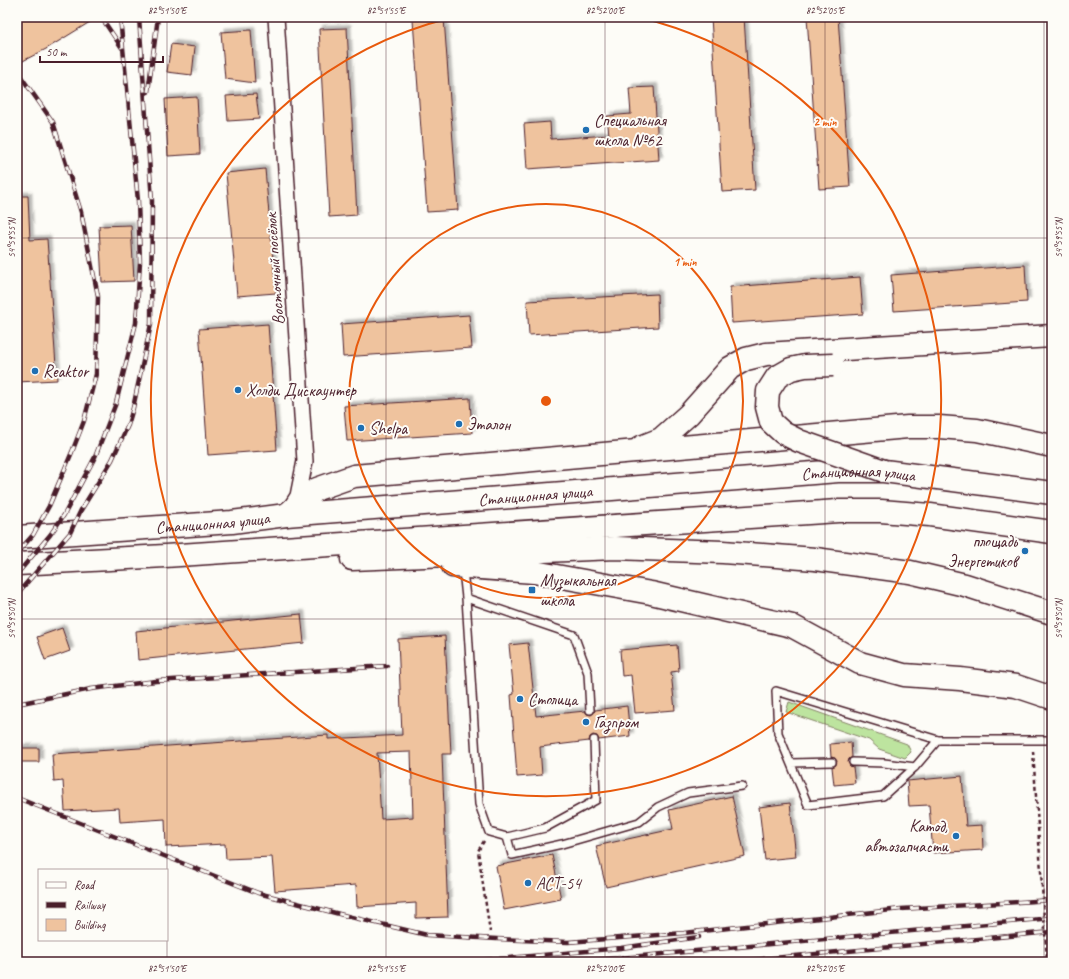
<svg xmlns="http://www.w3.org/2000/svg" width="1069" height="979" font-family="Caveat,sans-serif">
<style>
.green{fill:#bde49f;stroke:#848265}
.building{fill:#efc39e;stroke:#4a1f2b;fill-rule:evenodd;filter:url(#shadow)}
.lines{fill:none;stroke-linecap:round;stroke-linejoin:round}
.service-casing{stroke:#4a1f2b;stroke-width:10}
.minor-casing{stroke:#4a1f2b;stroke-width:18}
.primary-casing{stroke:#4a1f2b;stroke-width:25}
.path{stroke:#4a1f2b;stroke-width:2.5;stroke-dasharray:4 3;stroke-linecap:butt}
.service{stroke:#fdfcf7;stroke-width:7}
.minor{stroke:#fdfcf7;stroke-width:15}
.primary{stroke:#fdfcf7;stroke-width:22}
.rail-casing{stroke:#4a1f2b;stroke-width:4.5}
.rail{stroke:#fdfcf7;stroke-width:3;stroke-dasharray:9;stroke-linecap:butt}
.primary-bridge-casing{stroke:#4a1f2b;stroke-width:25;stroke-linecap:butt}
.primary-bridge{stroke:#fdfcf7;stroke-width:22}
.ticks{fill:none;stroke:#4a1f2b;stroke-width:1;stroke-opacity:0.45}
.ring{fill:none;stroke:#e8590c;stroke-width:2}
.poi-dot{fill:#1f6fb2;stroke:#fdfcf7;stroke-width:1.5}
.labels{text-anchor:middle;stroke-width:4;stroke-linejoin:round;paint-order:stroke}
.poi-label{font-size:17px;fill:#4a1f2b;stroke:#fdfcf7;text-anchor:start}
.street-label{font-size:17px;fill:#4a1f2b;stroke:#fdfcf7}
.centre{fill:#e8590c;stroke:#fdfcf7;stroke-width:2}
.ring-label{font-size:12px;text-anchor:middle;font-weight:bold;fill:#e8590c;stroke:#fdfcf7;stroke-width:4;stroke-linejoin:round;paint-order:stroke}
.neatline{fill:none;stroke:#4a1f2b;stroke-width:1.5}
.ticks-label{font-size:10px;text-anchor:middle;fill:#4a1f2b}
</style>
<defs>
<filter id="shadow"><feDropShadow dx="3.5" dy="-3.5" stdDeviation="1" flood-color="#0004"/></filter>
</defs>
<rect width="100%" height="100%" fill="#fdfcf7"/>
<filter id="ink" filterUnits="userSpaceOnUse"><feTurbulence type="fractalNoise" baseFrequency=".025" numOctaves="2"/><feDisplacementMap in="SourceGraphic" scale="8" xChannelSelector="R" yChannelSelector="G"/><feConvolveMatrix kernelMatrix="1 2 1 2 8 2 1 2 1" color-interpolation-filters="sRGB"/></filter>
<g filter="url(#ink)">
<path class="green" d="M789,702L907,744L911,752L905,758L879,749L869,740L786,712Z"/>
<path class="building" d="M17,17H98L46,49L17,64Z
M711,17H744L755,190L722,192Z
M807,17H838L850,187L819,189Z
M444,18L458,210L427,212L413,20Z
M347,28L357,215L329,217L319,29Z
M251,30L255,83L225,79L221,32Z
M171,44L195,47L192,75L167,72Z
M654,87L659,160L527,169L524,124L550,122L551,139L609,135L607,116L631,114L629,88Z
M256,94L259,119L228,121L226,96Z
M197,97L200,154L168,156L165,99Z
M265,169L276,293L237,296L226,173Z
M17,196H28L30,240L47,239L57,380L17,382Z
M131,225L134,281L102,282L99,226Z
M1025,265L1027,302L894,311L891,275Z
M860,277L863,314L732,323L730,287Z
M657,294L658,327L529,335L527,301Z
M469,315L472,348L343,357L341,324Z
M268,324L277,450L208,455L199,329Z
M470,398L472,433L347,441L344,406Z
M301,614L304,643L138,660L136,631Z
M62,628L70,651L45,660L37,637Z
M445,636L451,754H442L448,917L416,918V903L357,907L356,885L275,891L272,857L226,859L225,844L166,847L165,819L120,822L119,808L65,811L63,781L54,782L52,754L328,735V739L402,735L398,639ZM411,752L413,817L381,819L377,753Z
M528,643L536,716L585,711L587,714L591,715L594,713L595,710L627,706L630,736L599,740L597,736L593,735L590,737L589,741L540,747L542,775L517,777L511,695L514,694L509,645Z
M677,645L679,671L671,672L675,710L635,713L631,675L622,676L620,650Z
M851,742L852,757L849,759L848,762L850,766L853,767L855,783L834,785L832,767L836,765L837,761L835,758L831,757L830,744Z
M17,748H39V762H17Z
M962,776L966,826L982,825L983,850L933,853L929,805L909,806L907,781Z
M732,796L745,856L606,887L596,846L673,829L669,810Z
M790,803L796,857L765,860L759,807Z
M552,855L561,899L504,910L496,866Z"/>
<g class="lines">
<g class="service-casing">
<path id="service" d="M463,570L466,598L479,804L489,832L507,837L545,828L596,800L594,740
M466,598L574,635L588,673L590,710
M938,740L915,767L883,796L808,805L778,733L776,691L938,740H1052
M853,762L884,763L915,767
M791,763L832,762
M507,837L512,855L562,844L639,822L658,807L688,793L742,786"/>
</g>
<g class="minor-casing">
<path id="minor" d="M276,17L305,461L298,496L291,507"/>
</g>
<g class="primary-casing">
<g id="primary">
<path d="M641,447L661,439L689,414L730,368L746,359L766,354L1052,336"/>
<path d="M286,515L317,489L354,476L908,427H939L977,430L1052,446"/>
<path id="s1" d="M17,537L232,522L286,515L838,471H884L1052,493"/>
<path d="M352,559L615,548L723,552L815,559L910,572L965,585L1052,613"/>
<path d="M17,564L165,556L838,511H881L930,515L1052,532"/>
<path d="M453,566L534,572L651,593L792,626L860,663L904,675L960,679L1016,686L1052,698"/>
</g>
</g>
<path class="path" d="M1033,751L1047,962
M484,841L478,851L490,932"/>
<use href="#service" class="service"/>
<use href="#minor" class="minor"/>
<use href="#primary" class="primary"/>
<g class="rail-casing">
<path id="rail" d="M101,17L122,48
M17,71L53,122L81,212L98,296L96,374L84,421L72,452L49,506L33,535L17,553
M148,92L158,17
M17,574L50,535L64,515L95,457L116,403L136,323L140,262L138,201L120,17
M17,594L70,533L81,510L112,460L128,425L133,408L151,324L152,201L139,17
M17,704L91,689L156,681L387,666
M17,798L258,893L351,917L427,935L497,939L568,942L684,933L901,909L1052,900
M463,962L621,948L699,937
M576,962L1052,918
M731,962L1052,932"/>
</g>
<use href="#rail" class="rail"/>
<g class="primary-bridge-casing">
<path id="primary-bridge" d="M833,365L805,366L791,369L777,377L768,391L767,407L771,422L783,433L799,441L884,471"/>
</g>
<use href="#primary-bridge" class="primary-bridge"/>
</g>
</g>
<path class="ticks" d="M167,17V870M386,17V962M605,17V962M825,17V962M1044,17V962M17,238H1052M17,619H1052M167,940V962"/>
<g class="ring">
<circle cx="546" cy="401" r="197"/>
<path d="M642 18A395 395 0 1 1 450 18"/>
</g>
<g class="poi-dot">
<circle cx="586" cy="130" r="4"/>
<circle cx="35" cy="371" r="4"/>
<circle cx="238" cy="390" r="4"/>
<circle cx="459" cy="424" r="4"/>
<circle cx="361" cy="428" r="4"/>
<circle cx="1025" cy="551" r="4"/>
<rect x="528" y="586" width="8" height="8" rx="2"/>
<circle cx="520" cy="699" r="4"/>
<circle cx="586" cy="722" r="4"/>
<circle cx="956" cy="836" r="4"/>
<circle cx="528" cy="883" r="4"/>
</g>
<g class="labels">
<g class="poi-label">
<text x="594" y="126">Специальная<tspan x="594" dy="20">школа №62</tspan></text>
<text x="43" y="377">Reaktor</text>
<text x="246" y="396">Холди Дискаунтер</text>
<text x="467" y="430">Эталон</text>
<text x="369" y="434">Shelpa</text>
<text x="1017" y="547" text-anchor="end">площадь<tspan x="1017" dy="20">Энергетиков</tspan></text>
<text x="540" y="586">Музыкальная<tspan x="540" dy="20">школа</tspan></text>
<text x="528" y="705">Столица</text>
<text x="594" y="728">Газпром</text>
<text x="948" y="832" text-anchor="end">Катод,<tspan x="948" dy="20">автозапчасти</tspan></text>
<text x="536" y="889">АСТ-54</text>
</g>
<g class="street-label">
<text transform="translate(274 269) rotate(-94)" y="6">Восточный посёлок</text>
<text dy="6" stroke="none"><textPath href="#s1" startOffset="844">Станционная улица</textPath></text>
<text dy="6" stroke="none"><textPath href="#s1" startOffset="520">Станционная улица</textPath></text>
<text dy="6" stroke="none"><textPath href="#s1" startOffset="196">Станционная улица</textPath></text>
</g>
</g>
<circle cx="546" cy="401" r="6" class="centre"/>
<g class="ring-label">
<text x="825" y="126">2 min</text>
<text x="685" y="266">1 min</text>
</g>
<rect width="1069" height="979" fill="none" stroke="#fdfcf7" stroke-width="44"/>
<rect x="38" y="869" width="130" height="72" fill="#fdfcf7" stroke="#b5a4a5"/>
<rect x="46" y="882" width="20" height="6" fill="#fdfcf7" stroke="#b5a4a5"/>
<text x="74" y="889" font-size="12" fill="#4a1f2b">Road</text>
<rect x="46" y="902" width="20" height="6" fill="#4a1f2b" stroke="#b5a4a5"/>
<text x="74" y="909" font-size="12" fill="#4a1f2b">Railway</text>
<rect x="46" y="919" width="20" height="12" fill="#efc39e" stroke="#b5a4a5"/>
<text x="74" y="929" font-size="12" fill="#4a1f2b">Building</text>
<path d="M40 56v6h123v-6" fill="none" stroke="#4a1f2b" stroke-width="2"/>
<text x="46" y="56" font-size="12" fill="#4a1f2b" stroke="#fdfcf7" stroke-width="3" paint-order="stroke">50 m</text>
<rect x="22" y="22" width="1025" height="935" class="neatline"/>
<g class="ticks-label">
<text x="167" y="14">82°51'50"E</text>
<text x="386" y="14">82°51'55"E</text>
<text x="605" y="14">82°52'00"E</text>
<text x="825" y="14">82°52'05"E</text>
<text transform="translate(11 238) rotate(-90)" y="4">54°59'55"N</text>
<text transform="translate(1058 238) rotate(-90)" y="4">54°59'55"N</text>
<text transform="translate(11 619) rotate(-90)" y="4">54°59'50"N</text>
<text transform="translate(1058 619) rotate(-90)" y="4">54°59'50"N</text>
<text x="167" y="972">82°51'50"E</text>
<text x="386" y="972">82°51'55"E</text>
<text x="605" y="972">82°52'00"E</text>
<text x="825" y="972">82°52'05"E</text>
</g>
</svg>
